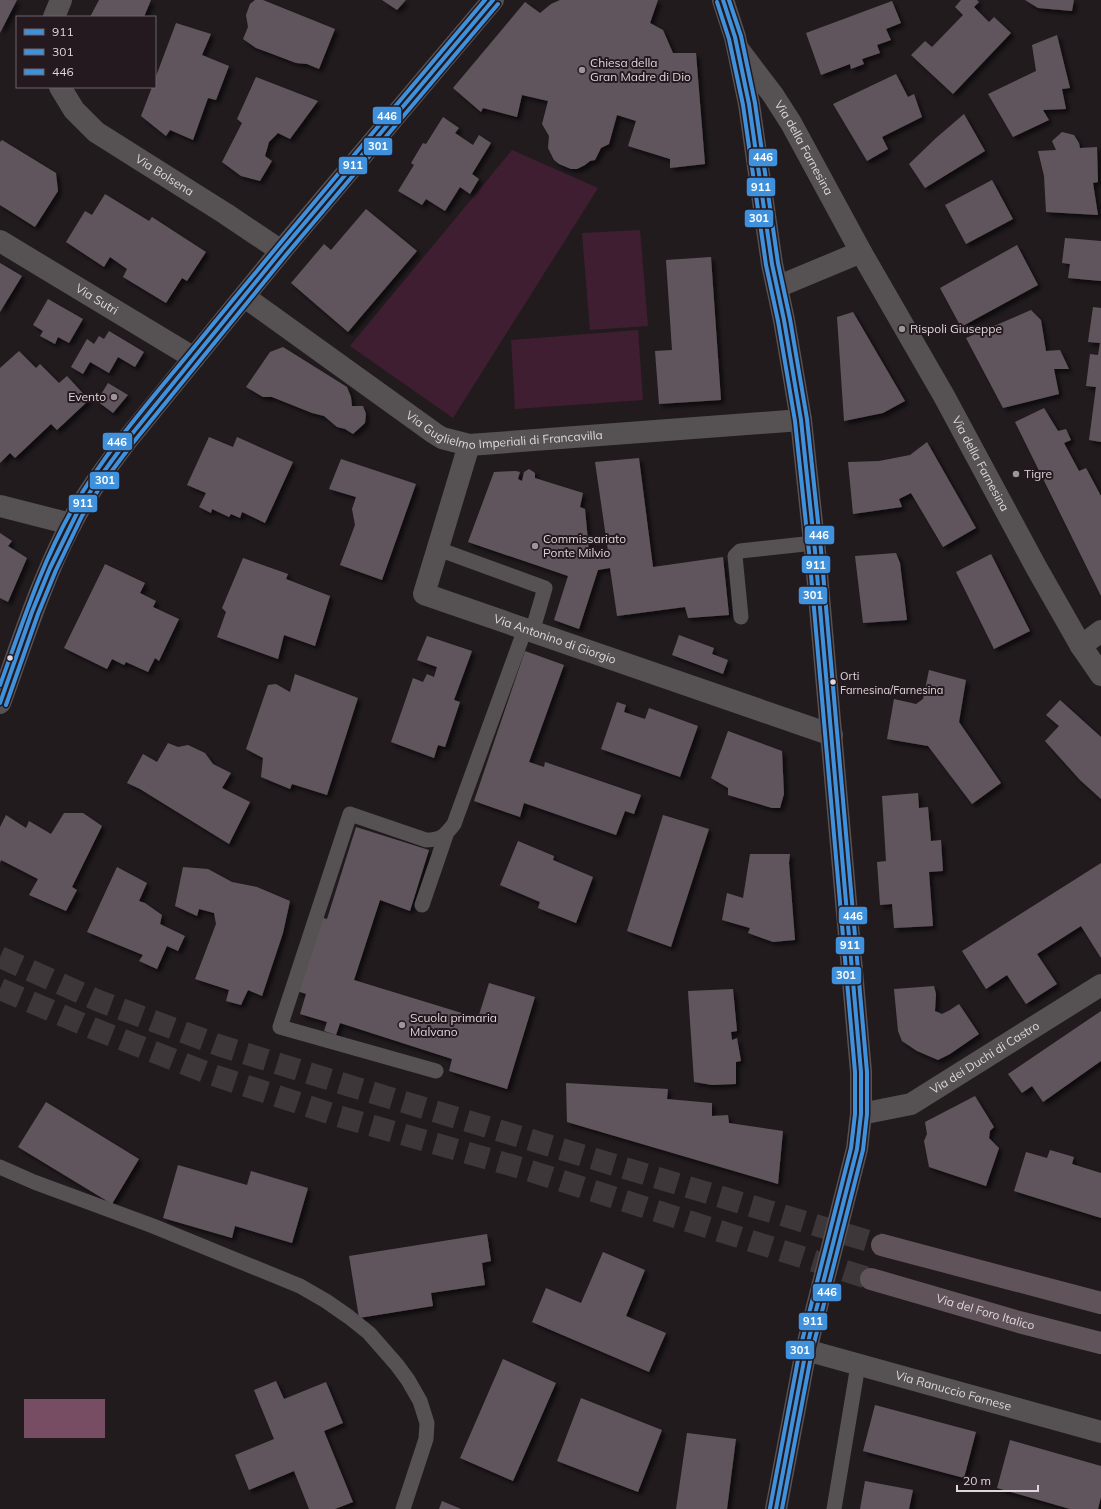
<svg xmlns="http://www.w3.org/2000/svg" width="1101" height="1509" font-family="Mulish,sans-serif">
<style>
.green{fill:#401e31}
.water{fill:#774d63}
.building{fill:#61555c;filter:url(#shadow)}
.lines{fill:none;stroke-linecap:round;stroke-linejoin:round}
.highway-tunnel{stroke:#3e373a;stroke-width:22;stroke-dasharray:22 11;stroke-linecap:butt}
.lane{stroke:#565153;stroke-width:15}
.street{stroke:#565153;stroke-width:22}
.secondary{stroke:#565153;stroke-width:22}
.highway{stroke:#61535a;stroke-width:22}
.bus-1-casing{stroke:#23191e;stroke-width:7}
.bus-2-casing{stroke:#23191e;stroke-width:7}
.bus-3-casing{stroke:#23191e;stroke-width:7}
.bus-1{stroke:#4091dc;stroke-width:4}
.bus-2{stroke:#4091dc;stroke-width:4}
.bus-3{stroke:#4091dc;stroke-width:4}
.poi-dot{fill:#9c9599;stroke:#23191e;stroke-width:1.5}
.bus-dot{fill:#dfd7db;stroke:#23191e;stroke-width:1.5}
.labels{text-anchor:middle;stroke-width:4;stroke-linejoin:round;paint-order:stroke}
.bus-label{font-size:11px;fill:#dfd7db;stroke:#23191e;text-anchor:start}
.poi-label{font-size:12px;fill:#dfd7db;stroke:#23191e;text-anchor:start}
.street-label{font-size:12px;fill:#dfd7db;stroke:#23191e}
.line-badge{stroke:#23191e;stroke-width:1.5}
.badge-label{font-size:11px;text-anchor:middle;font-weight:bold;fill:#fff}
</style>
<defs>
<filter id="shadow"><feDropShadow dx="3.5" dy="3.5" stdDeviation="2" flood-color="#0009"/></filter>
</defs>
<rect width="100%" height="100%" fill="#211b1e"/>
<path class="green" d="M512,150L598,188L453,418L350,346Z
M640,230L648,326L590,330L582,233Z
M638,330L643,400L515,409L511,340Z"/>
<path class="water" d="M24,1399H105V1438H24Z"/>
<path class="building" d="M0,0H17L0,33Z
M99,0H151L144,17H90Z
M255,0H263L335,29L319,69L307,64L296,63L267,52L256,48L243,39L248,27L246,15L250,4Z
M382,0H406L397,10Z
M560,0H658L650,23L663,30L673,53H696L705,164L670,168V159L628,146L636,121L617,115L609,144L601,148L595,160L590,161L585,165L577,169H571L559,164L554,160L548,148L549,136L542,124L548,101L522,95L517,117L483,108L481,112L453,88L525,2L540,13L551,4Z
M961,0H977L979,2L974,7L989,22L994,17L1011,33L953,94L911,55L925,41L932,47L963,15L955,7Z
M1025,0H1074L1072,11L1038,8Z
M892,1L901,23L886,29L891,40L877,45L880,53L862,59L864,64L851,69L850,64L821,75L806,33Z
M176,23L211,34L202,55L229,66L216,100L208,98L193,140L170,130L166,136L141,116L152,87H155V79Z
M1057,35L1070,88L1062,89L1066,109L1043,110L1049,120L1013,137L988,94L1036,71L1032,45Z
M896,74L908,97L914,94L922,117L882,137L888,149L867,161L833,104Z
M256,77L318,101L290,139L278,133L269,142L265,156L272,161L260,181L241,176L222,162L242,123L237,119Z
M964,114L985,151L925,188L909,164L936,138Z
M443,117L459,128L455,133L473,145L479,135L491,143L472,174L479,179L470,194L460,187L445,211L426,199L422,205L398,191L414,165L411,163L423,143L426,144Z
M1062,132L1074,135L1079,143L1080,148L1097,147L1098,182L1093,183L1098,215L1046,212L1044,176L1038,151L1056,150L1052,141Z
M2,140L56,173L58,191L35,227L0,205V142Z
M992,180L1013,219L966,244L945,205Z
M105,194L149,221L152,217L206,252L187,281L182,278L166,303L123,277L127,269L110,257L104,267L66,242L85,211L92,215Z
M366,209L417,251L348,332L291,283L324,244L331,250Z
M1065,238L1101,241V281L1068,278L1070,264L1062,263Z
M1017,245L1038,285L961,327L940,288Z
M711,257L721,400L659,404L655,351L672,350L666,260Z
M0,263L22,276L0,312Z
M48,299L83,319L69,343L58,337L55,344L40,336L43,331L33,325Z
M1093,307L1101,308V442L1089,440L1096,387L1086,386L1090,354L1098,355L1100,343L1088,342Z
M1031,310L1041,320L1046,351L1060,350L1069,369H1054L1059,394L1003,408L966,338Z
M853,312L905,401L883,413L844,421L837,317Z
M109,331L144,352L135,367L118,357L109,373L90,362L83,374L71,367L87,339L94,344L99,336L104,339Z
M283,347L347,387L351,397L352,406H363L366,414L365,423L353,434L345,429L337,427L324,416L312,413L272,397H263L246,387L270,352Z
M19,351L36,368L40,364L59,383L67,376L89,400L57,430L51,424L15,458L10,453L0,463V368Z
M108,383L128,395L113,413L97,401Z
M1044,408L1058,431L1066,429L1071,440L1064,443L1079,471L1086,468L1101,496V596L1015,422Z
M209,437L233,447L237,437L293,462L265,523L242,512L240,518L231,514L229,517L212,509L211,513L199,507L206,493L187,485Z
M927,442L976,528L943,547L911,493L899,499L902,507L853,514L848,462L879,461L910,455Z
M639,458L653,567L723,557L729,615L688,618L685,607L617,616L610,568L598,570L579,629L554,620L568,576L468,542L494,472L516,471L520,472L518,479L522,481L524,472L529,469L535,473V478L583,493L580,507L585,509L589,551L597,553L608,551L595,462Z
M341,459L416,484L382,580L340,565L355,525L352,509L356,497L329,489Z
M0,533L12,541L8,546L27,558L8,602L0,598Z
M896,553L900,563L907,620L863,623L855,556Z
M991,554L1030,631L994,649L956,572Z
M243,558L288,574L286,579L330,596L315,646L284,635L278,659L217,637L226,612L222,608Z
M105,564L145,583L140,593L156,601L153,607L179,619L159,661L155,658L148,672L126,662L124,665L112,659L107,669L64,648Z
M679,635L714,648L712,654L728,660L723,674L672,655Z
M427,636L472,651L454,700L460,702L445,747L438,745L434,758L391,742L413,678L423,682L427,674L434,677L437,667L417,660Z
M525,651L564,665L529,762L544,767L545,762L641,795L634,814L625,811L616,835L524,803L520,817L474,801Z
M929,670L966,680L959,722L1001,783L972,804L928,746L887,739L894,699L916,704L923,699Z
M295,674L358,698L327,795L292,784L290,789L261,777L263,758L246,749L268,685L276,684L290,692Z
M1060,700L1101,737V799L1080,780L1045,741L1059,726L1046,715Z
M617,702L626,705L624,712L645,719L649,708L698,726L680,777L601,749Z
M728,731L782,751L784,794L780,808H772L728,795V788L711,778Z
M168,743L178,747L188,745L205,753L213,764L231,773L222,788L250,802L229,844L140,789L127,783L143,754L157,762Z
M918,793L919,808L928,807L931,841L941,840L943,871L929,872L933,926L894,928L892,904L880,905L877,862L886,861L882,796Z
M64,813H83L102,826L72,887L77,890L66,911L29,895L38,879L1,860L0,863V827L6,815L26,828L29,821L51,834Z
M663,815L709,829L671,947L627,931Z
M356,827L429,850L410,911L380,900L354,980L478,1018L489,983L535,997L507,1089L449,1071L452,1059L340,1023L336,1035L324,1031L327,1022L300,1014L306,994L297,991L320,917L327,919Z
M518,841L554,856L553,860L593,877L576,923L538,908L540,902L500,885Z
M750,854H790L789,863L795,940L773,942L748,933L750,928L722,920L727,893L743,898Z
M1101,863V958L1081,926L1037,954L1057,984L1026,1004L1007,975L986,989L962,951Z
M117,867L147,883L139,901L145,903L162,915L160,924L185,936L178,951L167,946L157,969L139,961L143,955L87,932Z
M183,867L208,869L232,882L257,887L290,901L283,933L262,996L248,990L241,1005L226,1001L229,990L195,979L216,924L214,913L199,909L197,916L175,906Z
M934,986L936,994L935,1011L942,1014L950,1010L959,1004L979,1034L950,1054L938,1060L917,1051L902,1041L898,1031L894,989Z
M733,989L737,1031L731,1032L732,1040L737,1038L741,1061L736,1062V1084L712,1085L694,1082L688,991Z
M1101,1011V1061L1043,1102L1032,1086L1022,1093L1008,1074Z
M566,1083L668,1089L667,1099L712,1103V1116L728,1115L729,1123L783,1131L778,1184L567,1122Z
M975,1096L994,1127L990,1131L989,1138L999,1148L986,1186L929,1167L924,1141L927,1134L925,1122Z
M46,1102L139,1159L112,1204L18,1147Z
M1050,1150L1074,1157L1072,1164L1101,1173V1218L1014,1191L1026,1152L1047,1158Z
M178,1165L247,1185L251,1171L308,1188L292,1243L235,1226L232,1238L163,1218Z
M487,1234L491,1261L482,1263L485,1285L431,1293L433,1306L359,1318L349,1256Z
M603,1252L645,1270L626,1316L666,1333L649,1372L532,1322L546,1288L581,1303Z
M503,1359L556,1383L513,1481L460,1458Z
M276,1381L284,1399L326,1382L343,1423L324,1431L353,1502L335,1509H309L294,1471L249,1490L235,1455L274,1439L254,1390Z
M581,1398L662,1430L638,1492L557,1461Z
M875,1405L976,1432L964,1478L863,1451Z
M687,1433L736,1439L727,1509H676Z
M1010,1440L1101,1466V1497L1098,1509H1070L997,1488Z
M865,1481L913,1490L909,1509H860Z
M442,1501L461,1509H439Z"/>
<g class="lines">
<path class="highway-tunnel" d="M0,957L99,1001L221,1046L347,1085L882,1245
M0,989L92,1028L213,1075L338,1116L521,1168L871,1279"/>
<path class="lane" d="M438,549L545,588L532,632
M741,617L735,556L740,551L814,543
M422,905L446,835
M436,1071L280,1027L350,814L426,840C441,840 445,836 454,824L525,629
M0,1167L34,1182L153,1226L300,1286L326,1301L349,1317L369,1333L397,1365L408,1380L420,1401L427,1423L426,1439L403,1509
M834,1509L858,1365"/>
<g class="street">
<path d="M54,17L61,0"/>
<path id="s1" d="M738,49L773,95L791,123L861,252L944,396L1036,567L1081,646L1101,675"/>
<path id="s2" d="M60,87L74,110L96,132L226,214L281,251"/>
<path id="s3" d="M0,241L194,358"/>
<path d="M777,287L861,252"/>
<path id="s4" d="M245,297L434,433L442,438L469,445L801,420"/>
<path id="s5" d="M469,445L424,594L832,735"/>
<path d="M0,506L71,524"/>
<path d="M1081,646L1101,631"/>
<path id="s6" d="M861,1114L911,1104L1101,985"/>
<path id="s7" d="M806,1350L1101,1432"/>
</g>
<path class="secondary" d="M723,0L735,37L749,104L772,264L784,320L801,420L815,551L861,1072V1114L857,1149L806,1350L776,1509
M0,703C22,643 41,581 71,524C86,494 107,467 127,440L281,251L493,0"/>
<g class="highway">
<path d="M882,1245L1101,1303"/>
<path id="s8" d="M871,1279L1019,1322L1101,1343"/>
</g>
<g class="bus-1-casing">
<path id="bus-1" d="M723,0L735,37L749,104L772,264L784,320L801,420L815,551L861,1072V1114L857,1149L806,1350L776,1509
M0,703L32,612L50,568L77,513L97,481L127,440L281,251L493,0"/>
</g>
<g class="bus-2-casing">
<path id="bus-2" d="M717,2L729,39L743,105L766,265L778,321L795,421L809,552L855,1072V1114L851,1148L800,1349L770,1508
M6,705L38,614L56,570L82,516L102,484L132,444L286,255L498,4"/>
</g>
<g class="bus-3-casing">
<path id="bus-3" d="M729,0L741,36L755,103L778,263L790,319L807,419L821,550L867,1072V1114L863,1150L812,1351L782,1509
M0,685C22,625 41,564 73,508C109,445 163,386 209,329C300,218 393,109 485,0"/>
</g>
<use href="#bus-1" class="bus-1"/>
<use href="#bus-2" class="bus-2"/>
<use href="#bus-3" class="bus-3"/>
</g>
<g class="poi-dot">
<circle cx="582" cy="70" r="4"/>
<circle cx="902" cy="329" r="4"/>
<circle cx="114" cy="397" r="4"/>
<circle cx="1016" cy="474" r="4"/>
<circle cx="535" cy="546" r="4"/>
<circle cx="402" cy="1025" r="4"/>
</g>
<g class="bus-dot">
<circle cx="10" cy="658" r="3.5"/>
<circle cx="833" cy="682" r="3.5"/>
</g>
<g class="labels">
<g class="bus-label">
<text x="840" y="680">Orti<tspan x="840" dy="14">Farnesina/Farnesina</tspan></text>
</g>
<g class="poi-label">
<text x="590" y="67">Chiesa della<tspan x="590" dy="14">Gran Madre di Dio</tspan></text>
<text x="910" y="333">Rispoli Giuseppe</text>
<text x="106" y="401" text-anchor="end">Evento</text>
<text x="1024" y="478">Tigre</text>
<text x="543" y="543">Commissariato<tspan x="543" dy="14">Ponte Milvio</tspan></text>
<text x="410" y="1022">Scuola primaria<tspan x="410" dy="14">Malvano</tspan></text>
</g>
<g class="street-label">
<text dy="4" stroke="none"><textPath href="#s1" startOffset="119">Via della Farnesina</textPath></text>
<text dy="4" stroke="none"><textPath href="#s2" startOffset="139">Via Bolsena</textPath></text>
<text dy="4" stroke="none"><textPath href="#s3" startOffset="113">Via Sutri</textPath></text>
<text dy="4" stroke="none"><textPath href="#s4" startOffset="302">Via Guglielmo Imperiali di Francavilla</textPath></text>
<text dy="4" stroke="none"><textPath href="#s1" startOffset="481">Via della Farnesina</textPath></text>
<text dy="4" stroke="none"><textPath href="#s5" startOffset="294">Via Antonino di Giorgio</textPath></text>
<text dy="4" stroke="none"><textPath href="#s6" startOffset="138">Via dei Duchi di Castro</textPath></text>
<text dy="4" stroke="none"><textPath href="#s8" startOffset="119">Via del Foro Italico</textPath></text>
<text dy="4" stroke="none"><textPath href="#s7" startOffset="153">Via Ranuccio Farnese</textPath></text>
</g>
</g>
<g class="line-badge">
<rect x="372" y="106" width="30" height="19" rx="4" fill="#4091dc"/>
<rect x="363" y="137" width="30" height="19" rx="4" fill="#4091dc"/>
<rect x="748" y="148" width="30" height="19" rx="4" fill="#4091dc"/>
<rect x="338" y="156" width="30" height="19" rx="4" fill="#4091dc"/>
<rect x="746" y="177" width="30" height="20" rx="4" fill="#4091dc"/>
<rect x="744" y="209" width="30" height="19" rx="4" fill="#4091dc"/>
<rect x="102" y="432" width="31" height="19" rx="4" fill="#4091dc"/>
<rect x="89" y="471" width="31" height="19" rx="4" fill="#4091dc"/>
<rect x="68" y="494" width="30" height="19" rx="4" fill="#4091dc"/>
<rect x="804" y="525" width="31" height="20" rx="4" fill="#4091dc"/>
<rect x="801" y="555" width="30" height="19" rx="4" fill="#4091dc"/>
<rect x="798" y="586" width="30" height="19" rx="4" fill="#4091dc"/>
<rect x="838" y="906" width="30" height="19" rx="4" fill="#4091dc"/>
<rect x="835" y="936" width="30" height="19" rx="4" fill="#4091dc"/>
<rect x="831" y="966" width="31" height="19" rx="4" fill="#4091dc"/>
<rect x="812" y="1283" width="30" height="19" rx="4" fill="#4091dc"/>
<rect x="798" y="1312" width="30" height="19" rx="4" fill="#4091dc"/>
<rect x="785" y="1340" width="30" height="20" rx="4" fill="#4091dc"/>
</g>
<g class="badge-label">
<text x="387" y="120">446</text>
<text x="378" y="150">301</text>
<text x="763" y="161">446</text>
<text x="353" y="169">911</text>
<text x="761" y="191">911</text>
<text x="759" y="222">301</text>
<text x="117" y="446">446</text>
<text x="105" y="484">301</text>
<text x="83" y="507">911</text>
<text x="819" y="539">446</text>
<text x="816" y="569">911</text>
<text x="813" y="599">301</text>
<text x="853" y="920">446</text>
<text x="850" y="949">911</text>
<text x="846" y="979">301</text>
<text x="827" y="1296">446</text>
<text x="813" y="1325">911</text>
<text x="800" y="1354">301</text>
</g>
<rect x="16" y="16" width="140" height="72" fill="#23191e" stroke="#6e656a"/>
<rect x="24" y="29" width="20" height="6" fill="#4091dc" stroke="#6e656a"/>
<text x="52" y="36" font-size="12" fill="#dfd7db">911</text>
<rect x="24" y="49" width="20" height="6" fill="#4091dc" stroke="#6e656a"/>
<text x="52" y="56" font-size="12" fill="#dfd7db">301</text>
<rect x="24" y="69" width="20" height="6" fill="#4091dc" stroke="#6e656a"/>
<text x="52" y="76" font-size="12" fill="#dfd7db">446</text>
<path d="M957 1485v6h81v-6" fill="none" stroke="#dfd7db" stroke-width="2"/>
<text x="963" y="1485" font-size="12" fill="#dfd7db" stroke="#23191e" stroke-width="3" paint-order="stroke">20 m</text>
</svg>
